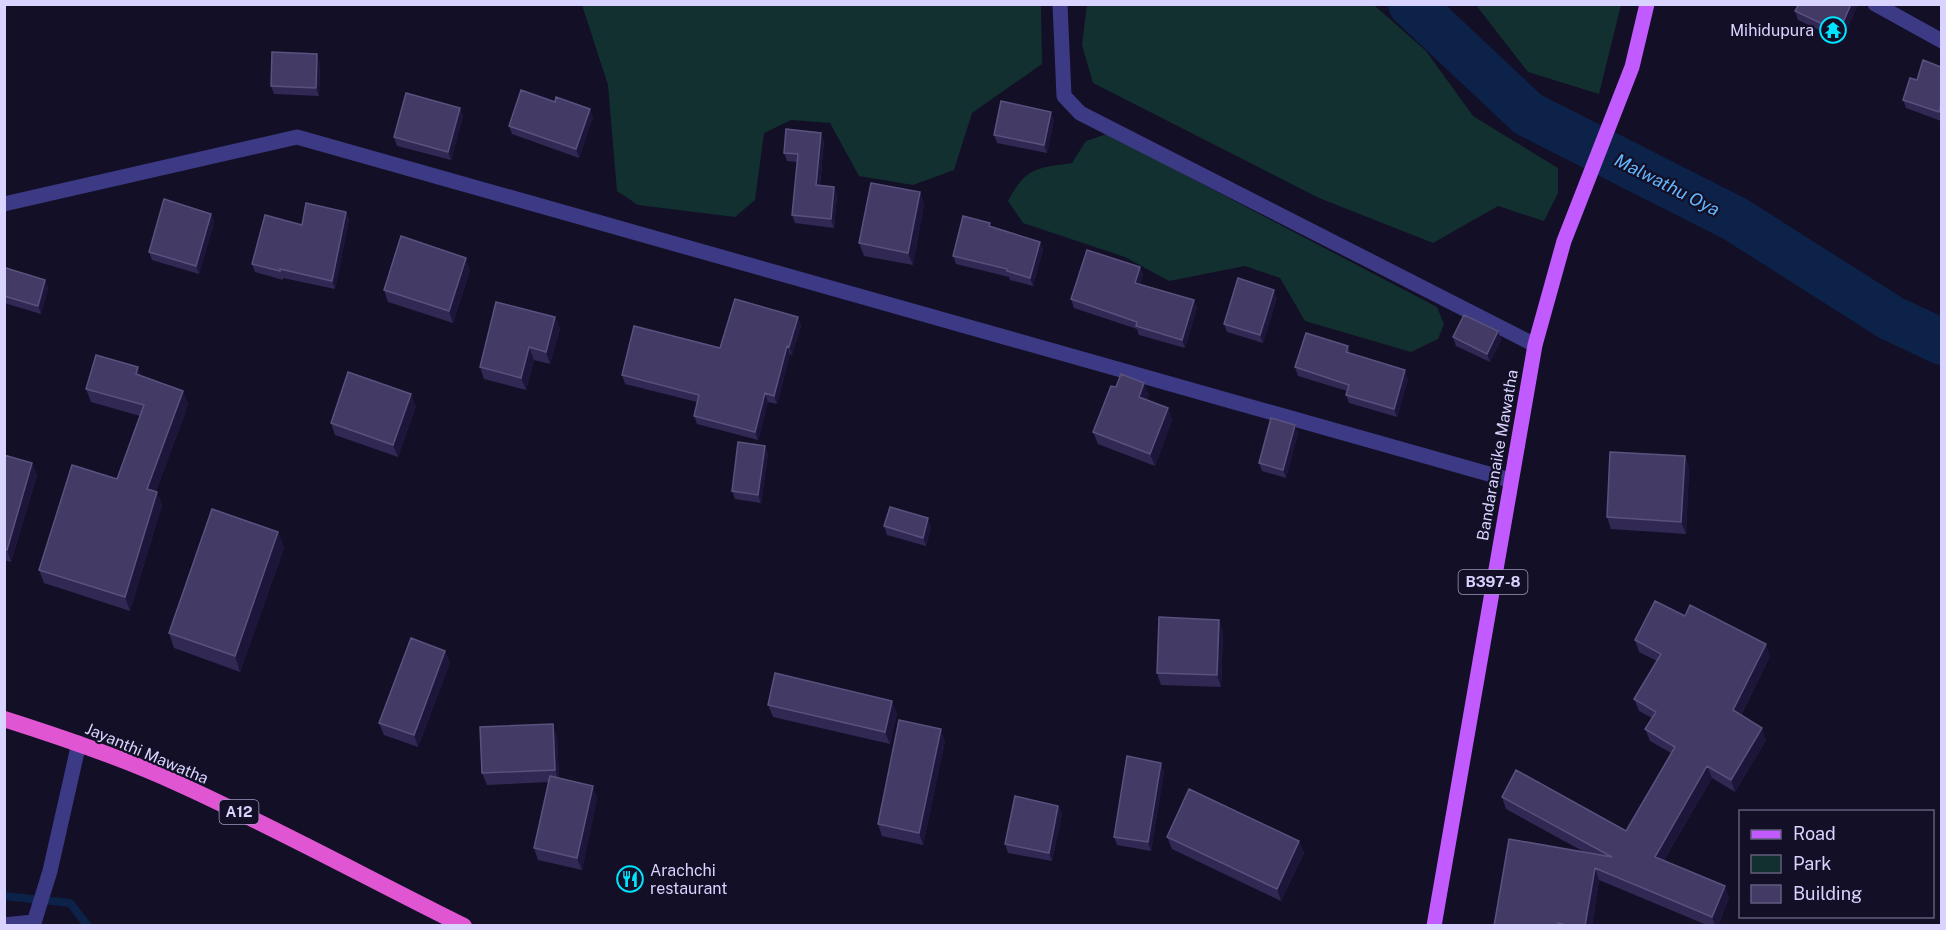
<svg xmlns="http://www.w3.org/2000/svg" width="1946" height="930" font-family="'Public Sans',sans-serif">
<style>
.green{fill:#12302f}
.lines{fill:none;stroke-linecap:round;stroke-linejoin:round}
.stream{stroke:#0c2248;stroke-width:8}
.river{stroke:#0c2248;stroke-width:46}
.minor{stroke:#3d3a85;stroke-width:15}
.primary{stroke:#c25bff;stroke-width:15}
.trunk{stroke:#e055d1;stroke-width:16}
.wall{fill:#312854}
.shaded-wall{fill:#1d163a}
.building{fill:#433a66;stroke:#5a527e;stroke-width:1.5}
.labels{text-anchor:middle;stroke-width:4.5;stroke-linejoin:round;paint-order:stroke}
.shield{fill:#130f26;stroke:#9e99be;stroke-width:1.5}
.shield-label{font-size:15px;font-weight:bold;fill:#d9d4ff}
.poi-label{font-size:16px;fill:#d9d4ff;stroke:#130f26;text-anchor:end}
.street-label{font-size:16px;fill:#d9d4ff;stroke:#130f26}
.water-label{font-size:18px;font-style:italic;fill:#62b6ff;stroke:#130f26}
</style>
<rect width="100%" height="100%" fill="#130f26"/>
<path class="green" d="M582,5H1041L1042,64L972,113L954,170L913,185L859,176L830,123L791,120L764,133L755,200L735,217L638,205L617,191L608,85Z
M1087,5H1374L1426,51L1473,116L1558,168V193L1544,221L1498,206L1433,243L1319,198L1093,83L1082,45Z
M1476,5H1621L1599,94L1528,72Z
M1107,134L1437,307L1444,324L1438,339L1411,352L1305,321L1280,278L1245,266L1169,281L1125,257L1023,223L1008,201C1026,167 1037,168 1072,163L1086,141Z"/>
<g class="lines">
<path class="stream" d="M4,896L70,903L88,926"/>
<path class="river" d="M1411,4L1528,114L1735,219L1891,318L1942,342"/>
<path class="minor" d="M1060,4L1064,96L1080,113L1535,345
M1875,4L1942,41
M4,204L297,137L1510,480
M4,925L33,922
M33,926L50,871L79,743"/>
<path class="primary" d="M1434,926L1535,345L1564,241L1632,67L1647,4"/>
<path class="trunk" d="M4,719C64,738 123,758 179,784C276,828 369,879 464,926"/>
</g>
<path class="wall" d="M1799,4H1858L1842,41L1798,20L1795,11Z
M320,63L319,96L274,94L271,86Z
M1941,67V121L1906,108L1903,100Z
M555,102L593,117L579,158L512,134L509,126Z
M460,108L463,116L451,160L397,146L394,137Z
M1054,120L1047,153L997,143L994,135Z
M824,141L820,186L834,187L837,196L834,228L795,223L792,215L797,162L787,161L784,153Z
M920,192L924,204L913,265L864,256L859,243Z
M346,212L349,220L335,289L283,278V280L255,272L252,264L302,225Z
M211,214L214,222L199,274L152,260L149,252Z
M992,227L1040,242L1043,250L1033,286L1010,280L1009,277L956,264L953,256Z
M1140,267L1143,275L1140,284L1194,300L1197,308L1185,348L1139,335L1137,329L1074,308L1071,299Z
M470,270L453,323L388,302L384,290Z
M4,272L45,280L48,288L41,314L4,303Z
M1277,298L1263,343L1227,332L1224,324Z
M555,317L560,329L550,364L534,360L526,390L484,379L480,367Z
M798,317L801,326L792,355L790,354L777,404L768,402L758,440L697,424L694,416L697,402L625,384L622,375L720,348Z
M1498,331L1501,340L1490,362L1456,346L1453,337Z
M1348,346L1350,354L1408,379L1397,417L1349,403L1346,395L1347,391L1298,376L1295,367Z
M142,376L183,391L188,405L156,491L157,492L162,505L130,611L44,583L39,570L117,479L140,416L91,402L86,389Z
M1149,395L1147,400L1168,408L1172,420L1155,466L1098,444L1093,432Z
M416,406L398,457L335,435L331,423Z
M1298,433L1286,478L1262,471L1259,463Z
M765,446L768,454L761,503L735,499L732,491Z
M4,455L32,463L37,475L11,562L4,560Z
M1685,456L1689,468L1686,534L1611,529L1607,517Z
M884,526L931,527L926,546L887,535Z
M278,532L284,548L240,672L174,648L169,633Z
M1685,616L1770,656L1741,715L1766,740L1735,792L1712,778L1664,860L1729,898L1718,926H1709L1599,880L1592,926H1494L1586,853L1506,809L1502,797L1626,831L1671,753L1650,741L1645,729L1652,718L1639,711L1634,699L1657,661L1639,652L1635,640Z
M1223,632L1221,687L1161,685L1157,673Z
M445,651L450,663L418,747L384,735L379,723Z
M768,705L897,713L890,744L773,717Z
M557,736L559,778L597,798L582,870L538,860L534,848L549,782L487,785L482,773Z
M945,741L923,845L882,836L878,824Z
M1164,771L1151,851L1117,845L1114,837Z
M1058,806L1062,814L1052,861L1008,853L1005,844Z
M1167,837L1299,841L1304,853L1281,901L1172,849Z"/>
<path class="shaded-wall" d="M1851,4H1858L1842,41L1839,32Z
M317,54L320,63L319,96L316,88Z
M1941,104V120L1939,112Z
M460,108L463,116L451,160L448,152Z
M590,109L593,117L579,158L576,149Z
M1051,112L1054,120L1047,153L1044,145Z
M821,133L824,141L819,194L816,185Z
M834,187L837,196L834,228L831,219Z
M920,192L924,204L913,265L908,253Z
M346,212L349,220L335,289L332,281Z
M211,214L214,222L199,274L196,266Z
M1040,242L1043,250L1033,286L1030,278Z
M466,258L470,270L453,323L449,311Z
M1140,267L1143,275L1138,291L1135,283Z
M45,280L48,288L41,314L38,306Z
M1274,290L1277,298L1263,343L1260,335Z
M1194,300L1197,308L1185,348L1182,340Z
M555,317L560,329L550,364L546,352Z
M798,317L801,326L792,355L789,347Z
M1498,331L1501,340L1490,362L1487,354Z
M787,346L790,354L777,404L774,396Z
M529,347L534,360L526,390L521,378Z
M138,367L143,380L136,374Z
M1405,370L1408,379L1397,417L1394,409Z
M1144,383L1149,395L1144,409L1139,397Z
M183,391L188,405L152,502L147,489Z
M765,393L768,402L758,440L755,432Z
M411,394L416,406L398,457L393,445Z
M1168,408L1172,420L1155,466L1150,454Z
M1295,425L1298,433L1286,478L1283,470Z
M765,446L768,454L761,503L758,495Z
M1685,456L1689,468L1686,534L1681,522Z
M32,463L37,475L11,562L7,550Z
M157,492L162,505L130,611L125,597Z
M928,518L931,527L926,546L923,538Z
M278,532L284,548L240,672L235,656Z
M1219,620L1223,632L1221,687L1217,675Z
M1766,644L1770,656L1737,722L1733,710Z
M445,651L450,663L418,747L414,735Z
M892,701L897,713L890,744L885,732Z
M553,724L557,736L559,782L555,770Z
M1762,728L1766,740L1735,792L1731,780Z
M941,729L945,741L923,845L919,833Z
M1161,763L1164,771L1151,851L1148,842Z
M1707,766L1712,778L1659,868L1655,857Z
M593,786L597,798L582,870L577,858Z
M1058,806L1062,814L1052,861L1049,853Z
M1299,841L1304,853L1281,901L1277,889Z
M1595,868L1599,880L1592,926H1585Z
M1725,886L1729,898L1718,926H1715L1712,917Z"/>
<path class="building" d="M1799,4H1851L1839,32L1795,11Z
M272,52L317,54L316,88L271,86Z
M1923,60L1941,67V104L1939,112L1903,100L1910,78L1917,80Z
M521,90L555,102L556,97L590,109L576,149L509,126Z
M406,93L460,108L448,152L394,137Z
M1001,101L1051,112L1044,145L994,135Z
M786,129L821,133L816,185L834,187L831,219L792,215L798,154L784,153Z
M871,183L920,192L908,253L859,243Z
M164,199L211,214L196,266L149,252Z
M306,203L346,212L332,281L280,269V271L252,264L265,215L302,225Z
M963,216L990,223L989,226L1040,242L1030,278L1007,271V269L953,256Z
M401,236L466,258L449,311L384,290Z
M1087,250L1140,267L1135,283L1194,300L1182,340L1136,326L1137,322L1071,299Z
M6,268L45,280L38,306L4,296V272Z
M1238,278L1274,290L1260,335L1224,324Z
M735,299L798,317L789,347L787,346L774,396L765,393L755,432L694,416L699,395L622,375L634,326L720,348Z
M496,302L555,317L546,352L529,347L521,378L480,367Z
M1464,315L1498,331L1487,354L1453,337Z
M1306,333L1348,346L1346,352L1405,370L1394,409L1346,395L1349,385L1295,367Z
M96,355L138,367L136,374L183,391L147,489L157,492L125,597L39,570L72,465L117,479L144,405L86,389Z
M348,372L411,394L393,445L331,423Z
M1121,374L1144,383L1139,397L1168,408L1150,454L1093,432L1111,386L1116,387Z
M1271,418L1295,425L1283,470L1259,463Z
M738,442L765,446L758,495L732,491Z
M1610,452L1685,456L1681,522L1607,517Z
M4,455L32,463L7,550L4,549Z
M890,507L928,518L923,538L884,526Z
M212,509L278,532L235,656L169,633Z
M1655,601L1685,616L1690,605L1766,644L1733,710L1762,728L1731,780L1707,766L1655,857L1725,886L1712,917L1595,868L1585,926H1570L1558,923V926H1494L1509,839L1612,857L1502,797L1516,770L1626,831L1675,747L1645,729L1656,712L1634,699L1661,654L1635,640Z
M1159,617L1219,620L1217,675L1157,673Z
M411,638L445,651L414,735L379,723Z
M775,673L892,701L885,732L768,705Z
M899,720L941,729L919,833L878,824Z
M553,724L555,770L482,773L480,727Z
M1127,756L1161,763L1148,842L1114,837Z
M550,776L593,786L577,858L534,848Z
M1189,789L1299,841L1277,889L1167,837Z
M1015,796L1058,806L1049,853L1005,844Z"/>
<defs>
<g id="temple-ring" transform="scale(1.35)"><circle r="9.5" fill="#130f26" stroke="#00e5ff" stroke-width="1.5"/><path d="M0-6L5-2H3V0L6.5 2.5H4V6H1.5V3h-3V6H-4V2.5H-6.5L-3 0V-2H-5Z" fill="#00e5ff"/></g>
<g id="restaurant-ring" transform="scale(1.35)"><circle r="9.5" fill="#130f26" stroke="#00e5ff" stroke-width="1.5"/><path d="M-5-6h1v4h1v-4h1v4h1v-4h1v5L-1.5 .5V6h-2V.5L-5-1ZM5-6V6H3V1.5H1.5Q1.5-4 5-6Z" fill="#00e5ff"/></g>
</defs>
<g fill-rule="evenodd">
<use href="#temple-ring" x="1833" y="30"/>
<use href="#restaurant-ring" x="630" y="879"/>
</g>
<g class="labels">
<g class="shield">
<rect x="1458.5" y="570" width="69" height="24" rx="4.5"/>
<rect x="219.5" y="800" width="39" height="24" rx="4.5"/>
</g>
<g class="shield-label">
<text x="1493" y="587">B397-8</text>
<text x="239" y="817">A12</text>
</g>
<g class="poi-label">
<text x="1814" y="36">Mihidupura</text>
<text x="650" y="876" text-anchor="start">Arachchi<tspan x="650" dy="18">restaurant</tspan></text>
</g>
<g class="street-label">
<text transform="translate(1497 455) rotate(-80)" y="6">Bandaranaike Mawatha</text>
<text transform="translate(147 753) rotate(23)" y="6">Jayanthi Mawatha</text>
</g>
<g class="water-label">
<text transform="translate(1667 185) rotate(27)" y="6">Malwathu Oya</text>
</g>
</g>
<rect width="1946" height="930" fill="none" stroke="#d9d4ff" stroke-width="12"/>
<rect x="1739" y="810" width="195" height="108" fill="#130f26" stroke="#625e7d" stroke-width="1.5"/>
<rect x="1751" y="830" width="30" height="9" fill="#c25bff" stroke="#625e7d" stroke-width="1.5"/>
<text x="1793" y="840" font-size="18" fill="#d9d4ff">Road</text>
<rect x="1751" y="855" width="30" height="18" fill="#12302f" stroke="#625e7d" stroke-width="1.5"/>
<text x="1793" y="870" font-size="18" fill="#d9d4ff">Park</text>
<rect x="1751" y="885" width="30" height="18" fill="#433a66" stroke="#625e7d" stroke-width="1.5"/>
<text x="1793" y="900" font-size="18" fill="#d9d4ff">Building</text>
</svg>
